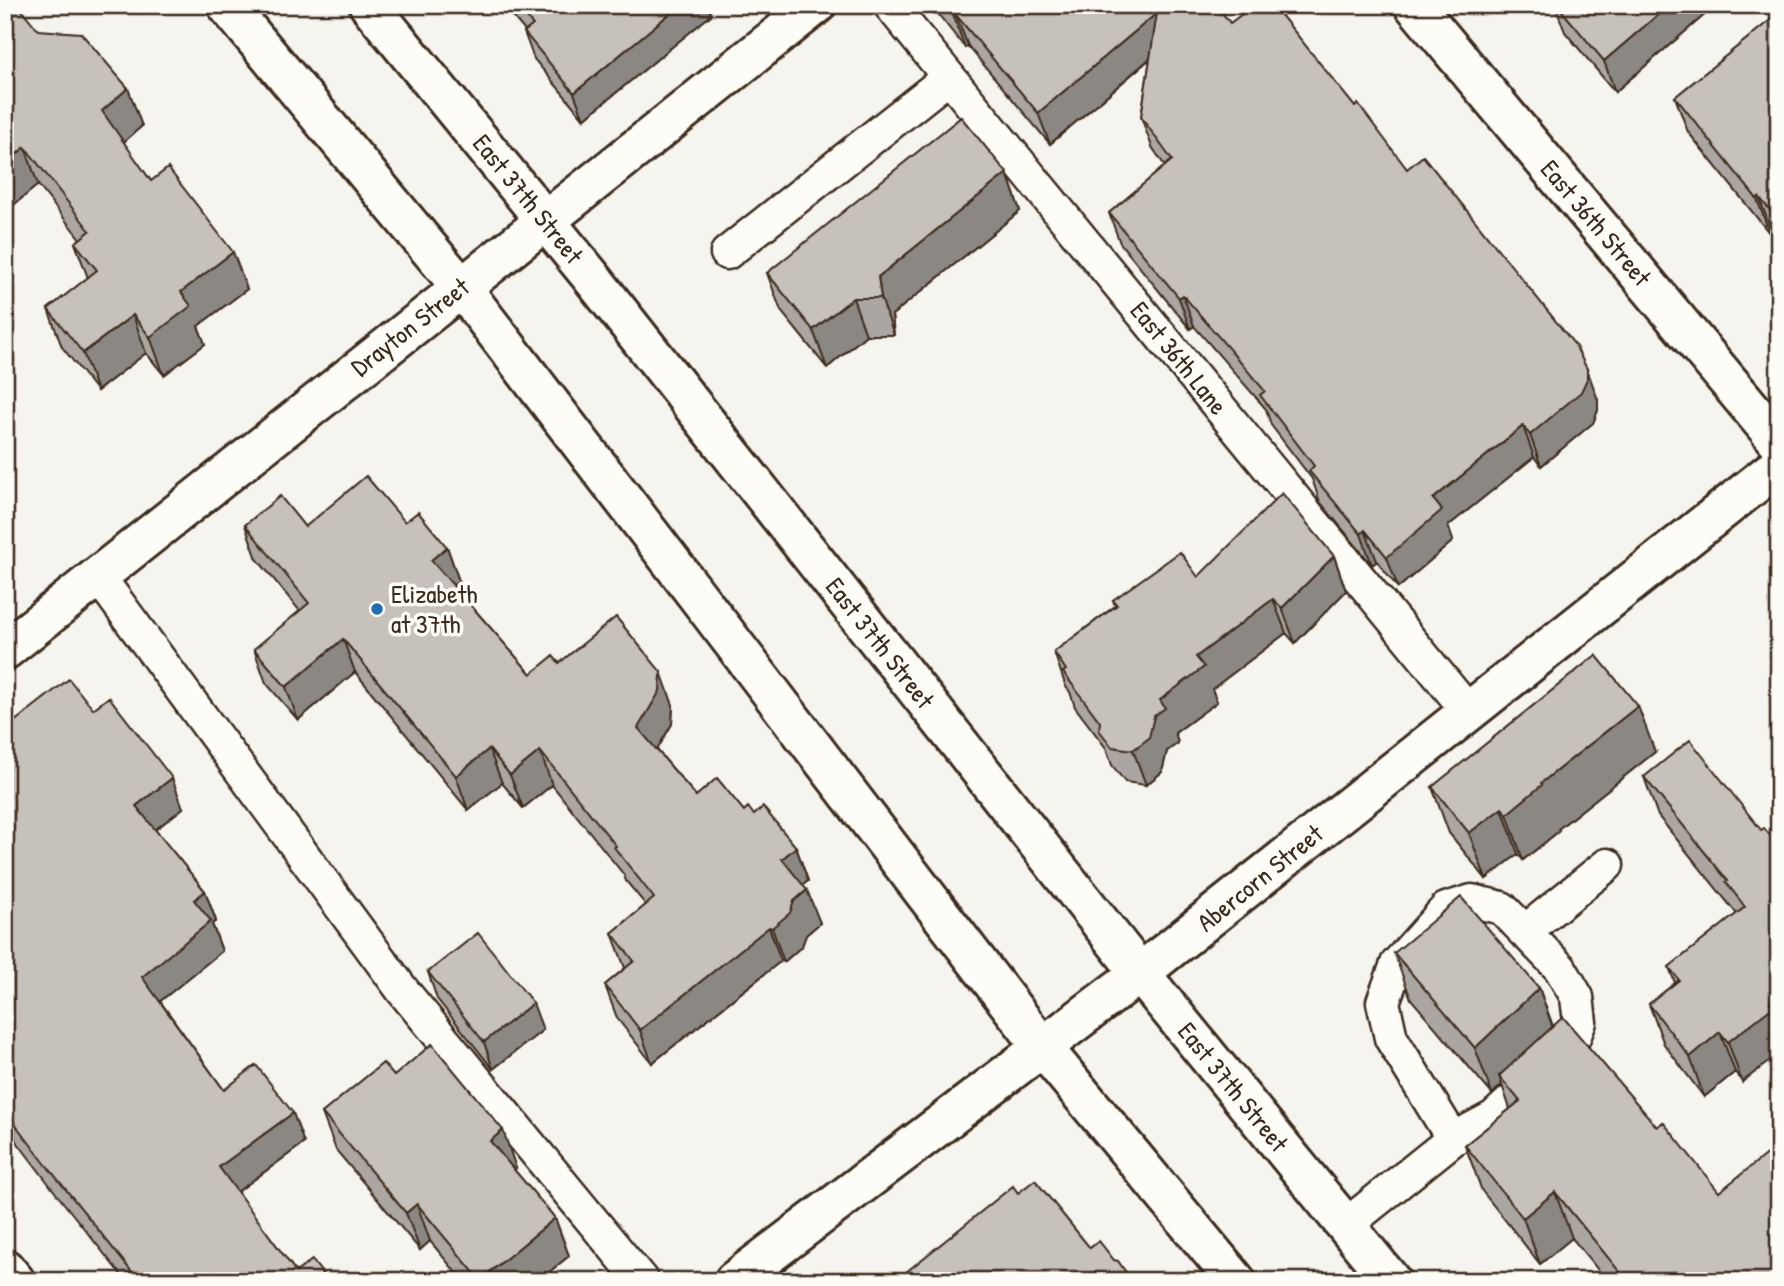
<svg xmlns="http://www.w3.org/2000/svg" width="1784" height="1286" font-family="'Patrick Hand',sans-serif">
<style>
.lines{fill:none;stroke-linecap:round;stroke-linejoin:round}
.lane-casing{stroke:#3b2a1e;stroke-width:37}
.street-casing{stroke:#3b2a1e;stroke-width:44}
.secondary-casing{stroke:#3b2a1e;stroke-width:44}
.primary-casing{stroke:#3b2a1e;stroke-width:44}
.lane{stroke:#fdfcf7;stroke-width:32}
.street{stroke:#fdfcf7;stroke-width:38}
.secondary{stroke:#fdfcf7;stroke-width:38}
.primary{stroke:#fdfcf7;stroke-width:38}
.wall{fill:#aba6a1;stroke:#3b2a1e;stroke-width:2}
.shaded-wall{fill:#8b8783;stroke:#3b2a1e;stroke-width:2}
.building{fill:#c7c1bb;stroke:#3b2a1e;stroke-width:2}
.poi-dot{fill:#1f6fb2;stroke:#fdfcf7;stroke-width:2.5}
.labels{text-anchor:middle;stroke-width:7;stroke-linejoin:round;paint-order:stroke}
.street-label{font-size:26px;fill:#3b2a1e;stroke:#fdfcf7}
.poi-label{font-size:26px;fill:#3b2a1e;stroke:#fdfcf7;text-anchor:start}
</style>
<rect width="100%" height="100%" fill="#f5f4ee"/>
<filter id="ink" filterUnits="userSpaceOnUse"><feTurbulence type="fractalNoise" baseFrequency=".0143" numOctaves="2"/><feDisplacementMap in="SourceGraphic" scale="14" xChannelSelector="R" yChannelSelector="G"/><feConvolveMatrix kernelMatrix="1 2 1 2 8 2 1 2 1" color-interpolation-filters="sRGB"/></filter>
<g filter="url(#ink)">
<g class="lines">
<g class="lane-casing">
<path id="lane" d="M890,5L1468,711
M727,253L949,77
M98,576L403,991L642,1281
M1524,932L1607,865
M1346,1225L1453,1139L1494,1117L1570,1047L1580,1022L1577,997L1560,968L1502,908L1472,901L1446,909L1397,964L1383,1002L1391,1038L1453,1139"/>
</g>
<g class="street-casing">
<path id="street" d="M1414,5L1779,442
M5,1269L15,1281"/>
</g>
<g class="secondary-casing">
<path id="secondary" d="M5,650C275,434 547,222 816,5
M1043,1048L1236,1281
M1391,1281L1140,973L1779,465"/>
</g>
<g class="primary-casing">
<path id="primary" d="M227,5L461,287L1043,1048
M369,5L593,279L1140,973L734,1281"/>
</g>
<use href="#lane" class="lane"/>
<use href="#street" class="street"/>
<use href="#secondary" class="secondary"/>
<use href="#primary" class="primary"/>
</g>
<path class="wall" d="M5,5L38,30L142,126L123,142L151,181L247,289L198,326L205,344L164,375L146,353L97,391L62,347L48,309L88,278L75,243L80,239L38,185L5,212Z
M503,5H708L711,15L584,119L534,59L524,32L525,31Z
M931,5H1216L1230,23L1355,107L1598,400V410L1593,423L1541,466L1534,457L1448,526L1453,541L1398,588L1377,561L1372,565L1320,502L1312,479L1271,425L1266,409L1194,326L1190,329L1120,243L1109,213L1165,166L1152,147L1141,117L1150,59L1050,144L968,46L965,48Z
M1554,5H1716L1615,92L1565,32L1556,8Z
M1779,13V240L1772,232L1770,234L1688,132L1675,97Z
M1007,173L1020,211L892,315L894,335H866L827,368L781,311L767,273Z
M405,522L447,547L459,581L453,585L531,674L559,663L673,705L672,724L657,750L696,796L754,815L796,847L808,881L803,885L820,923L806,935L802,946L784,962L781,961L652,1063L617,1018L605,985L625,968L612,933L646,905L626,881L624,875L552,785L523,808L502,783L468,810L355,672L298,720L266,683L254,649L300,611L257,559L245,525L305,527Z
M1334,556L1346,591L1295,643L1286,633L1212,689L1217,702L1175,733L1178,743L1167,751L1162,772L1146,785L1125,782L1112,765L1106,748L1075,707L1070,692L1066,687L1054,652L1115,606L1113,600L1198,577Z
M93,709L183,808L155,830L205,891L216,921L212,924L222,951L160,1001L224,1090L304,1143L237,1192L296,1272L328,1281H126L58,1196L5,1126V729Z
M1655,752L1558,829L1559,831L1523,860L1518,854L1486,879L1449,833L1432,787Z
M1644,777L1761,830L1742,1082L1735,1072L1704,1097L1664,1044L1649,1004L1675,983L1669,967L1737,914L1658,816Z
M1394,953L1539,988L1553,1026L1779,1281H1607L1572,1238L1540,1264L1482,1191L1465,1145L1510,1109L1502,1085L1492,1094L1411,999Z
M428,972L543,1030L493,1069L437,999Z
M394,1076L516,1168L514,1170L555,1218L569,1256L538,1281H463L430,1241L420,1250L336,1150L322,1113Z"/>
<path class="shaded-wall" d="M680,5H708L711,15L584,119L574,93Z
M1669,5H1716L1615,92L1604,61Z
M1157,13L1168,43L1050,144L1038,113Z
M956,15L968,46L965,48L954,17Z
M128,88L142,126L116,149L102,111Z
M25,147L38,185L5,212V164Z
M1007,173L1020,211L892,315L894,335L881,298L878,277Z
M1759,197L1772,232L1770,234L1757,199Z
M233,252L247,289L198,326L205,344L164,375L150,337L181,292Z
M1183,295L1194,326L1190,329L1179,298Z
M853,298L866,335L827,368L813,330Z
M133,315L146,353L97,391L83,353Z
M1587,369L1598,400V410L1593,423L1541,466L1530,435Z
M1523,426L1534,457L1448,526L1453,541L1398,588L1387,557L1433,499Z
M1365,530L1377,561L1372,565L1361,534Z
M447,547L459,581L443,593L431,560Z
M1334,556L1346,591L1295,643L1282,608Z
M1273,599L1286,633L1212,689L1217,702L1175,733L1178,743L1167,751L1162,772L1146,785L1133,750L1154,716L1160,700L1196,657Z
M343,639L355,672L298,720L286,687Z
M661,672L673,705L672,724L650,761L638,728Z
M1638,706L1655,752L1558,829L1559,831L1523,860L1507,814L1541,783Z
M489,749L502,783L468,810L456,776Z
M540,751L552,785L523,808L510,775Z
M172,778L183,808L147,836L136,806Z
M1502,808L1518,854L1486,879L1469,833Z
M796,847L808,881L794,892L782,859Z
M807,890L820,923L806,935L802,946L784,962L772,928L794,901Z
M205,891L216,921L212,924L222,951L153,1007L142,977L194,900Z
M769,927L781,961L652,1063L640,1030Z
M1539,988L1555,1034L1499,1076L1502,1085L1492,1094L1475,1048Z
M1779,995V1054L1742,1082L1728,1042L1770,1002Z
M533,1003L543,1030L493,1069L484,1042Z
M1720,1032L1735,1072L1704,1097L1690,1057Z
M293,1113L304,1143L230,1197L219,1167Z
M503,1130L516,1168L504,1179L490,1141Z
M1555,1192L1572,1238L1540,1264L1523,1218Z
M417,1204L430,1241L420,1250L406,1213Z
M555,1218L569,1256L538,1281H480V1280Z"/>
<path class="building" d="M5,5H18L38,30L81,33L128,88L102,111L151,181L168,168L233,252L181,292L191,306L150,337L133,315L83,353L48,309L97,270L75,243L90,231L25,147L5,164Z
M516,5H680L574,93L524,32L533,25Z
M944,5H1216L1230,23L1254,5H1273L1355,107L1358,104L1407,169L1423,156L1575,345L1587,369V379L1581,392L1530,435L1523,426L1433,499L1442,510L1387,557L1365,530L1361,534L1309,471L1314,466L1260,395L1265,391L1183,295L1179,298L1109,213L1172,160L1141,117L1157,13L1038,113L956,15L954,17Z
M1557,5H1669L1604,61Z
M1779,13V221L1759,197L1757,199L1675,97Z
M961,117L1007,173L878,277L881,298H853L813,330L767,273Z
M366,476L405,522L418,512L447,547L431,560L531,674L553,656L559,663L616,617L661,672L660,691L638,728L696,796L717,778L744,811L748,807L754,815L763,807L796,847L782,859L807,890L794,901L790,913L772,928L769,927L640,1030L605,985L634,961L612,933L654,898L614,847L616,846L540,751L510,775L489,749L456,776L343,639L286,687L254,649L309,603L245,525L280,496L305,527Z
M1282,493L1334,556L1282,608L1273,599L1196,657L1204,667L1160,700L1165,708L1154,716L1149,738L1133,750L1112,747L1099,730L1100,722L1063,672L1066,670L1054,652L1117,605L1113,600L1180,552L1198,577Z
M1596,655L1638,706L1541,783L1542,785L1507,814L1502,808L1469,833L1432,787Z
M69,679L93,709L109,697L172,778L136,806L205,891L194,900L211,921L142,977L224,1090L256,1065L293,1113L219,1167L296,1272L312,1260L328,1281H135L129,1274L132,1272L47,1166L5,1111V729Z
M1690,740L1761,830L1764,828L1779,847V995L1770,1002L1773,1007L1728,1042L1720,1032L1690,1057L1649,1004L1679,980L1669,967L1745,907L1726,882L1728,881L1644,777Z
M1461,897L1539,988L1475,1048L1394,953Z
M478,933L533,1003L484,1042L428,972Z
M1563,1017L1657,1127L1663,1122L1719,1192L1779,1144V1255L1776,1257L1779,1260V1281H1627L1555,1192L1523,1218L1465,1145L1520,1101L1499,1076Z
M432,1044L503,1130L490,1141L555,1218L480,1280L417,1204L406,1213L322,1113L383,1063L394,1076Z
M1035,1180L1090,1248L1099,1241L1114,1260L1118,1261L1132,1281H895L1013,1186L1018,1193Z"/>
</g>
<circle class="poi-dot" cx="377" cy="609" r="7"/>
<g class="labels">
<g class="street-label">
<text transform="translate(528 199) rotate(51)" y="9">East 37th Street</text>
<text transform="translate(1596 223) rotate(50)" y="9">East 36th Street</text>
<text transform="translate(410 327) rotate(-38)" y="9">Drayton Street</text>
<text transform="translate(1179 358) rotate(51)" y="9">East 36th Lane</text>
<text transform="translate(880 643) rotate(52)" y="9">East 37th Street</text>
<text transform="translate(1260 878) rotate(-39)" y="9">Abercorn Street</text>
<text transform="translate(1233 1087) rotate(51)" y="9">East 37th Street</text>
</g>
<g class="poi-label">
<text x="391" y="603">Elizabeth<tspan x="391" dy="30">at 37th</tspan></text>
</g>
</g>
<rect width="1784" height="1286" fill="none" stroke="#fdfcf7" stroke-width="28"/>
<rect x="14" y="14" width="1756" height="1258" fill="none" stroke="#3b2a1e" stroke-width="2.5" filter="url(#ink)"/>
</svg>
